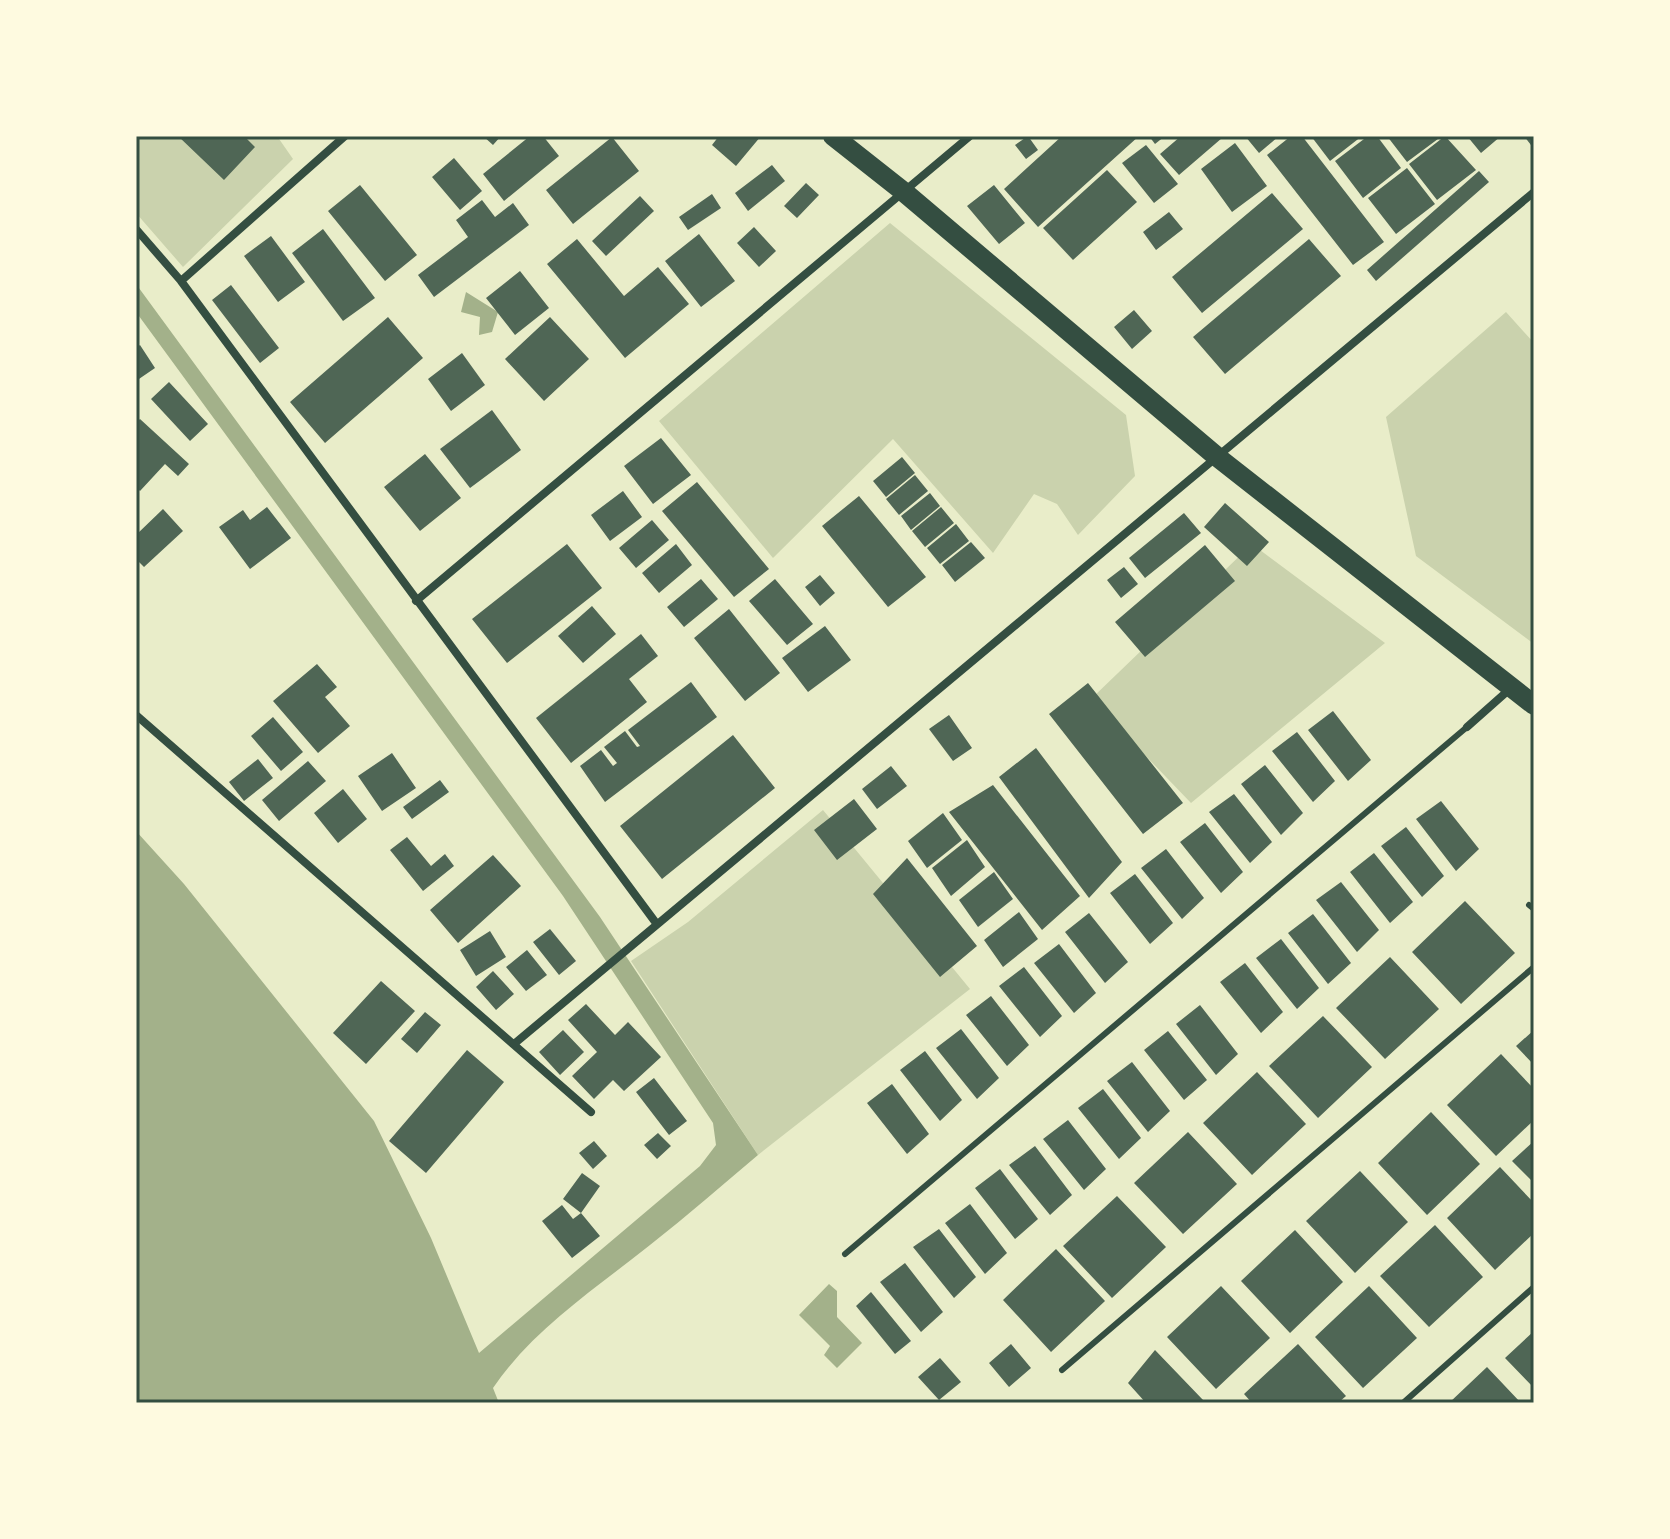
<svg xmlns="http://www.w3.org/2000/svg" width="1670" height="1539" font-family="'PT Sans Narrow',sans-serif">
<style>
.green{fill:#cad2ad}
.water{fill:#a3b18a}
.building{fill:#4f6655}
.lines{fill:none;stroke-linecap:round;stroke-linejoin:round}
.service{stroke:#344e41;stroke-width:6}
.minor{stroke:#344e41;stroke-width:8}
.primary{stroke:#344e41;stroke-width:20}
.neatline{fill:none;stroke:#344e41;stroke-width:3}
</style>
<rect width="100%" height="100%" fill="#e9edc9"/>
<path class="green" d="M136,136H277L293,159L183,267L136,213Z
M890,223L1126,415L1135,476L1078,535L1057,504L1034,494L993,553L893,439L773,558L659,421Z
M1506,312L1534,343V644L1416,556L1386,417Z
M1252,544L1385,643L1191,803L1091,699Z
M823,810L970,989L758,1155L631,961L688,922Z"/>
<path class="water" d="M136,284L600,917L758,1155C722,1185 687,1216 650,1245C595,1289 533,1329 493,1388L499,1403H136V831L184,884L374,1121L431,1238L479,1353L700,1166L716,1145L713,1123L563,896L136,312Z
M466,292L498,312L492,332L479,335L480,317L461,312Z
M829,1284L837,1291V1317L862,1343L837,1368L824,1355L830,1346L799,1315Z"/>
<path class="building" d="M178,136H244L255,147L224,180Z
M483,136H501L493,145Z
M530,136H543L559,156L504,201L483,174Z
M719,136H761L736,166L712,145Z
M1028,136L1038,150L1026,159L1015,145Z
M1062,136H1139L1038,227L1004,189Z
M1149,136H1165L1155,144Z
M1181,136H1221L1222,138L1179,175L1160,154Z
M1245,136H1279L1259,153Z
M1291,136H1302L1384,242L1353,265L1267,155Z
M1311,136H1362L1330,161Z
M1368,136H1377L1401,168L1363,198L1335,161Z
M1387,136H1442L1407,162Z
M1445,136L1476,170L1437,200L1409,164Z
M1467,136H1501L1481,153Z
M1524,136H1534V149Z
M612,137L639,171L573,224L546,190Z
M1235,143L1267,186L1232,212L1201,169Z
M1146,145L1178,184L1154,203L1122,163Z
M454,158L482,191L460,210L432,177Z
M772,165L785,181L748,211L735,193Z
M1407,168L1435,204L1396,234L1368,198Z
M1107,170L1137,202L1073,260L1043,228Z
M1479,171L1489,182L1376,281L1367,270Z
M806,183L819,195L797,218L784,206Z
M360,185L417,255L385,281L328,211Z
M994,185L1025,223L999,244L967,206Z
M1272,193L1303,229L1202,313L1172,277Z
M712,194L721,208L688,230L679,217Z
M640,196L654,211L606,256L592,241Z
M482,200L495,217L513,203L529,225L434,297L418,275L468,237L456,220Z
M1169,212L1183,229L1156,250L1143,232Z
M754,227L776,251L759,267L737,243Z
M323,229L375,298L343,321L292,253Z
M699,234L735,281L701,307L665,261Z
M271,236L305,282L278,302L244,256Z
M577,239L624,296L658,267L689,304L625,358L547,264Z
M1309,239L1341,276L1225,374L1193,337Z
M520,271L549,308L515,335L486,298Z
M231,285L279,348L260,363L212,300Z
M1134,310L1152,331L1132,349L1114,327Z
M388,317L423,358L325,443L290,402Z
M550,317L589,359L544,401L505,359Z
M140,345L155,368L136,381V348Z
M462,353L485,385L451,411L428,379Z
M169,382L208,424L190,441L151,399Z
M492,410L521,450L470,488L440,449Z
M140,419L189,464L178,476L165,464L140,491L136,487V423Z
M661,438L691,475L653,504L624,466Z
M425,454L461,498L420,531L384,487Z
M902,457L915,473L886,497L873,481Z
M915,475L928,491L899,515L886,499Z
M697,482L769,569L734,597L662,511Z
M623,491L642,517L610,541L591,515Z
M930,493L940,506L911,530L901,516Z
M859,496L926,577L888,607L822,526Z
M1225,503L1269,542L1247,566L1204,527Z
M267,507L291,538L250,569L219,527L243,510L250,520Z
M941,507L954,523L925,547L912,531Z
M163,509L183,531L144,567L136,559V535Z
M1184,513L1201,533L1145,578L1129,558Z
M652,520L669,540L636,568L619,548Z
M956,524L969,541L940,564L927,548Z
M971,542L985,558L955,582L942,565Z
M567,544L602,588L507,663L472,619Z
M676,544L692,565L659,593L642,573Z
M1205,545L1235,581L1145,657L1115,622Z
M1124,567L1138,584L1121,598L1107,580Z
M820,575L835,593L820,606L805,587Z
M701,579L718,599L684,627L667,607Z
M775,579L813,624L787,645L749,601Z
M592,606L616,634L583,663L558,636Z
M729,609L780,673L745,701L694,638Z
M825,626L851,660L808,692L782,658Z
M641,634L658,656L629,679L647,702L571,763L536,718Z
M317,664L337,687L325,697L350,726L318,753L273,701Z
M691,682L717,717L605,802L580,766L601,750L613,766L617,763L604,747L625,731L637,747L640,746L628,730Z
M1088,683L1183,803L1143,834L1049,714Z
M1333,711L1371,760L1348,781L1308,730Z
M949,715L972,748L953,761L929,729Z
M273,717L303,752L281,771L251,736Z
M1297,732L1335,781L1313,802L1272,751Z
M733,735L775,788L662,879L620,826Z
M1036,748L1122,862L1089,898L999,777Z
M392,753L416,788L382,811L358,776Z
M258,759L273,778L244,801L229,782Z
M308,761L326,781L279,821L262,800Z
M1265,765L1303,813L1281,835L1241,784Z
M891,766L907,786L877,809L862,789Z
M440,780L449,792L412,819L403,807Z
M993,785L1080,896L1042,930L949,812Z
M343,789L367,819L338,843L314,813Z
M1234,794L1272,842L1250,863L1209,812Z
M854,799L877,829L837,860L814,830Z
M1441,801L1479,849L1456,871L1416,819Z
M943,813L962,840L927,868L908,841Z
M1205,823L1243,872L1221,893L1180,842Z
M1406,827L1444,876L1422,897L1381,846Z
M407,837L431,866L445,854L454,866L423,891L390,850Z
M967,840L985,867L951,896L932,868Z
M1166,849L1204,898L1182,919L1141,868Z
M1374,853L1413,902L1390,923L1350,872Z
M493,855L521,886L458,943L430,910Z
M907,858L977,946L940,977L873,894Z
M994,872L1013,899L978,927L959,900Z
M1135,874L1173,923L1150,944L1110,893Z
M1341,882L1379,930L1357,952L1316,900Z
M1465,901L1515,953L1461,1004L1412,952Z
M1019,912L1038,939L1003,967L984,940Z
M1089,913L1128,962L1105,983L1065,932Z
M1313,914L1351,963L1328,984L1288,933Z
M550,929L576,961L559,975L533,942Z
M490,931L506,957L476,976L460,950Z
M1281,939L1319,988L1297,1009L1256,958Z
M1059,944L1096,993L1074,1013L1034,963Z
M527,950L547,975L526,991L506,967Z
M1390,957L1439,1009L1385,1059L1336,1008Z
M1245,963L1283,1012L1261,1033L1220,982Z
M1024,967L1062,1016L1040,1037L999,986Z
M493,971L514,994L496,1010L476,987Z
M381,981L415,1011L366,1064L333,1033Z
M991,996L1029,1045L1007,1066L966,1015Z
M586,1004L615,1035L628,1022L661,1057L624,1091L613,1080L594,1099L572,1076L597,1052L568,1020Z
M1200,1005L1238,1054L1216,1075L1176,1024Z
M425,1012L441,1025L417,1053L401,1039Z
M1323,1016L1372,1067L1318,1118L1269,1066Z
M961,1029L999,1078L977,1099L936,1048Z
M563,1030L584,1052L560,1075L539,1052Z
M1534,1030V1065L1516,1046Z
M1168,1031L1207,1080L1184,1100L1144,1050Z
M467,1050L504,1082L426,1173L389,1141Z
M925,1051L962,1100L940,1121L900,1070Z
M1501,1054L1534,1089V1120L1496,1156L1447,1105Z
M1132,1062L1170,1111L1148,1132L1107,1081Z
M1257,1072L1306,1124L1252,1175L1203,1123Z
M654,1078L687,1121L669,1135L636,1092Z
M892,1084L929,1134L907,1154L867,1103Z
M1103,1089L1141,1138L1119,1159L1078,1108Z
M1431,1112L1480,1164L1427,1215L1378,1163Z
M1068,1120L1106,1169L1084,1190L1043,1139Z
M1188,1132L1237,1184L1183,1234L1134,1183Z
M658,1133L671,1146L657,1159L644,1145Z
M594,1141L607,1156L593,1169L579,1153Z
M1534,1141V1183L1512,1161Z
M1035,1146L1072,1195L1050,1215L1009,1165Z
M1500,1167L1534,1203V1233L1495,1270L1447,1218Z
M1000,1169L1038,1219L1015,1239L975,1188Z
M1360,1171L1408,1222L1355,1273L1306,1221Z
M582,1173L600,1186L581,1213L600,1236L572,1258L542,1221L562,1205L573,1219L581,1213L563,1199Z
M1117,1196L1166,1247L1112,1298L1063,1246Z
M970,1204L1007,1253L985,1274L945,1223Z
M1435,1225L1483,1277L1429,1327L1380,1276Z
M939,1229L976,1277L954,1298L913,1247Z
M1295,1230L1343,1282L1290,1333L1241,1281Z
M1056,1249L1105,1301L1051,1352L1003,1300Z
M905,1263L943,1312L921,1332L880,1282Z
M1221,1286L1270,1338L1216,1389L1167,1337Z
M1369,1286L1417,1338L1363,1388L1315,1337Z
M871,1292L911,1341L895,1354L856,1306Z
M1534,1331V1388L1505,1358Z
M1011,1344L1031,1368L1009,1387L989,1363Z
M1298,1344L1346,1396L1338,1403H1252L1244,1394Z
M1155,1350L1204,1401L1146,1403L1128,1383Z
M940,1358L961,1382L939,1400L918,1377Z
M1487,1367L1521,1403H1449Z"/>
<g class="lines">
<path class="service" d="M1529,905L1534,909
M845,1254L1467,727
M1062,1370L1534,967
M1403,1403L1534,1287"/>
<path class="minor" d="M136,229L181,281L656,923
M181,281L345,136
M416,601L970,136
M136,715L591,1112
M1467,727L1511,688
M514,1044L1534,192"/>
<path class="primary" d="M833,136L904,192L1216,456L1534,705"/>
</g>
<rect width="1670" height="1539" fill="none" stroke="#fefae0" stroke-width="276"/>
<rect x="138" y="138" width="1394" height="1263" class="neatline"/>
</svg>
